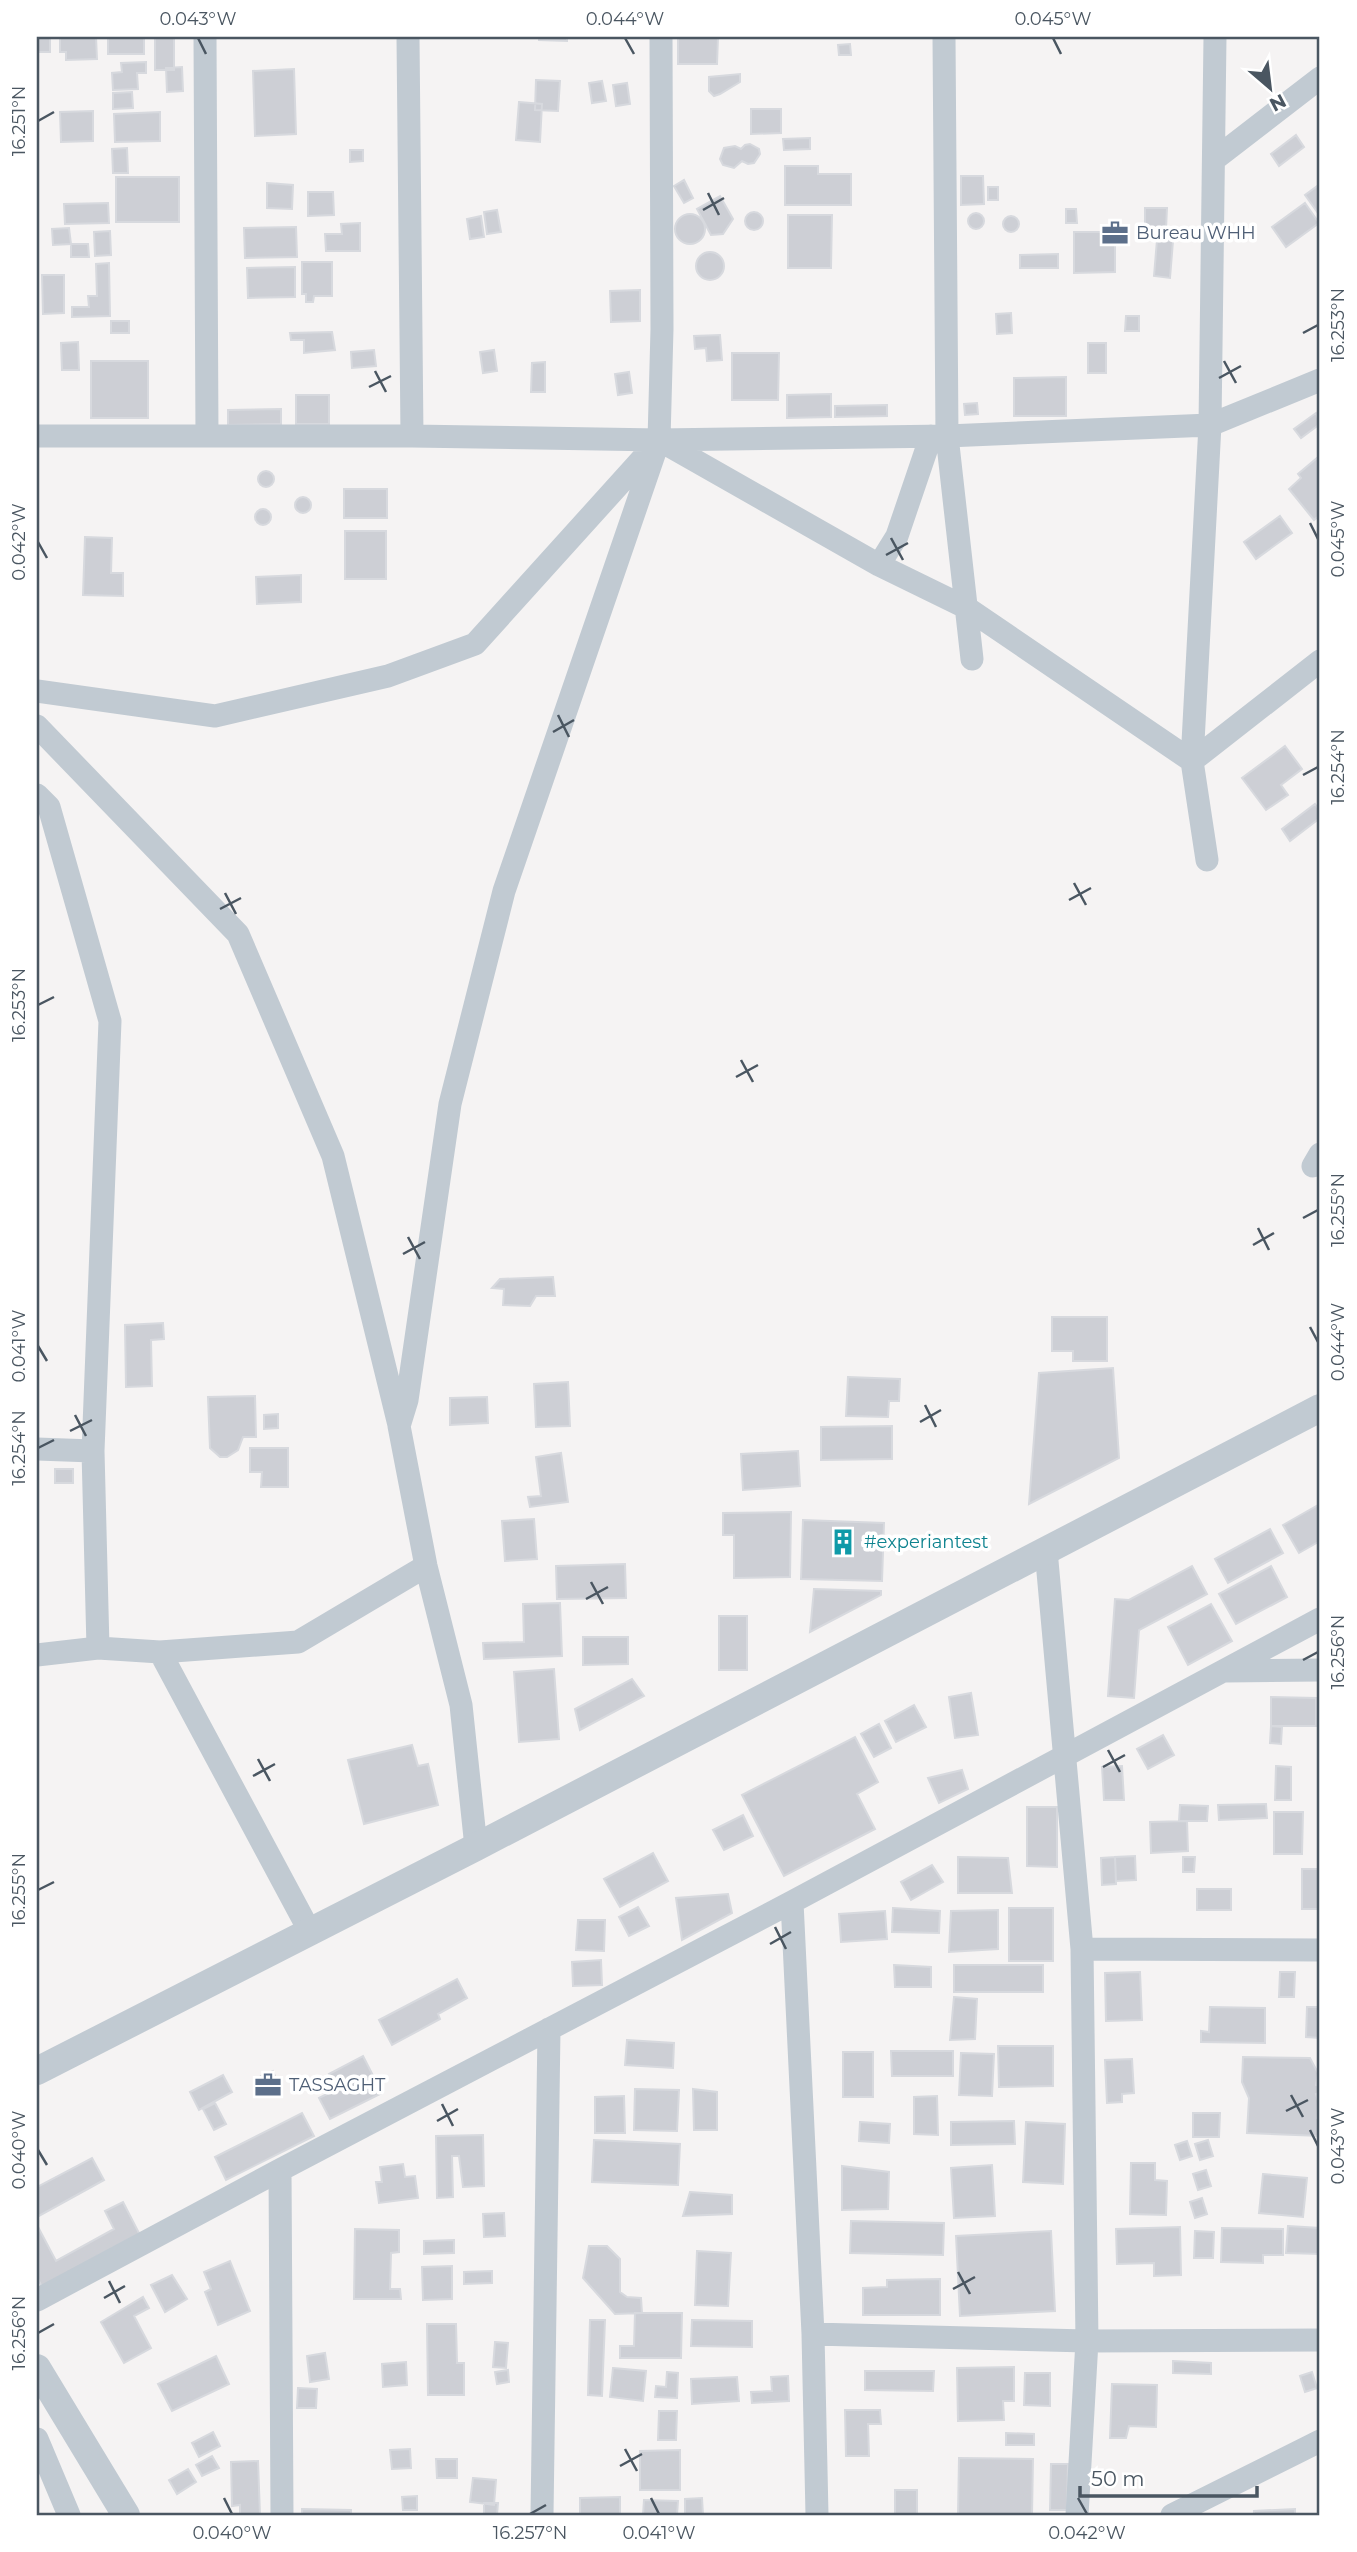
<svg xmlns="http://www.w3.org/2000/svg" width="1357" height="2552" font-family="Montserrat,sans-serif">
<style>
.building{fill:#cdcfd5;stroke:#d7d9de;stroke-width:2}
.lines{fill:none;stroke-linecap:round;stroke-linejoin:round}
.minor{stroke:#c1cad2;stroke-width:23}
.tertiary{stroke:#c1cad2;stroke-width:28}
.ticks{fill:none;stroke:#4a5661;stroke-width:2.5}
.labels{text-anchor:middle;stroke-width:7;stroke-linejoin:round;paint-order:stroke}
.service-label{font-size:18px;fill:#4e5e75;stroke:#fff;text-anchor:start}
.culture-label{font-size:18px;fill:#0d838f;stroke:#fff;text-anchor:start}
.neatline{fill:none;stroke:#4a5661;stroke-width:2.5}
.ticks-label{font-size:18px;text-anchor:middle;fill:#4a5661}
</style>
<rect width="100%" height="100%" fill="#f5f3f3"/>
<path class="building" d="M37,37H50V52H37Z
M60,37H96L97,59L66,60V52H60Z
M108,37H144V54H108Z
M155,37H174V70H155Z
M539,37H567V41L539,40Z
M678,37H718L717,64H678Z
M850,44L851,55H839L838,45Z
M146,62V73H137L138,89L113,90L112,73L122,72L121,63Z
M182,67L183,91L167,92L166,68Z
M294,69L296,134L255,136L253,71Z
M740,74V82L720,94L714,96L709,91V77Z
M536,80L560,81L558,111L535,110Z
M602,81L606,101L592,103L589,83Z
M627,83L630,104L616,106L613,85Z
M132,92L133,108L113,109V93Z
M519,102L542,104L540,142L516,140Z
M751,109H781V133L751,134Z
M93,111V141L61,142L60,112Z
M160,112V141L115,142L114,114Z
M1296,135L1304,147L1279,166L1271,154Z
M810,138V149L784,150L783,139Z
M750,144L759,149L760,154L754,163L748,164L742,161L734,168L723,165L720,159L724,148L735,146L741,149L745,145Z
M127,148L128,173H113L112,149Z
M350,150H363V161L350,162Z
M785,166H818V174H851V205H785Z
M961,176H983L984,204L961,205Z
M116,177H179V222H116Z
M684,180L693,198L684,203L674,186Z
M267,183L293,185L292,209L267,208Z
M1320,184V216L1305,195Z
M988,187H998V200H988Z
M308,192H333L334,215L308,216Z
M720,196L733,219L723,234L711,235L697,209Z
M108,203L109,223L65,224L64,204Z
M1305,203L1319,223L1286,247L1272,227Z
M1145,208H1167L1166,229H1145Z
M1066,209H1076L1077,223H1066Z
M497,210L501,232L487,234L484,212Z
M745 221a9 9 0 1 1 18 0a9 9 0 1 1-18 0Z
M968 221a8 8 0 1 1 16 0a8 8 0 1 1-16 0Z
M675 229a15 15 0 1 1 30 0a15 15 0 1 1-30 0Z
M788,215H832L831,268H788Z
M481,216L484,237L470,239L467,219Z
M1003 224a8 8 0 1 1 16 0a8 8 0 1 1-16 0Z
M360,223V251H326L325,234H342L341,224Z
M296,227L297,257L245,258L244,228Z
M69,228L71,244L53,245L52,229Z
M110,231L111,255L95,256L94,232Z
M1074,232H1115V272L1074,273Z
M1157,240L1173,241L1170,278L1154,276Z
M71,244H88L89,257H71Z
M696 266a14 14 0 1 1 28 0a14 14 0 1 1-28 0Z
M1058,254V268H1020V255Z
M302,262H332V296H314L313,302H306V294H302Z
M109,263L110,316L72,317V307H89L88,296H97L96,264Z
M295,267V297L248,298L247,268Z
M42,275H64V313L43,314Z
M640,290V321L611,322L610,291Z
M1011,313L1012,333L997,334L996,314Z
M1126,316H1139V331H1125Z
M111,321H129V333H111Z
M332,332L335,350L304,353V340H291L290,333Z
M720,335L722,360L707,361L706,348L695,349L694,336Z
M78,342L79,370H62L61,343Z
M1088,343H1106V373H1088Z
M374,350L376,366L352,368L351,352Z
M494,350L497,371L483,373L480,352Z
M732,353H779L778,400H732Z
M91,361H148V418H91Z
M545,362V392H531L532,363Z
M629,372L632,393L618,395L615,374Z
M1066,377V416H1014V378Z
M831,394V417L787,418V395Z
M296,395H329V424H296Z
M977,403L978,414L965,415L964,404Z
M887,405V416L835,417V406Z
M281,409V424L228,425V410Z
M1316,413L1320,424L1301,438L1294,429Z
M1317,458L1320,462V515L1314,520L1289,489L1301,478L1298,474Z
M258 479a8 8 0 1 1 16 0a8 8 0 1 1-16 0Z
M344,489H387V518H344Z
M295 505a8 8 0 1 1 16 0a8 8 0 1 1-16 0Z
M255 517a8 8 0 1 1 16 0a8 8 0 1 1-16 0Z
M1280,516L1292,533L1256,559L1244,542Z
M345,531H386V579H345Z
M85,537L112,538L111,573H123V596L83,595Z
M301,575V602L257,604L256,577Z
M1285,746L1302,769L1281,785L1288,795L1266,810L1242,778Z
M1315,804L1320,811V818L1290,841L1282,829Z
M553,1277L555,1296H536L530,1306L503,1305L504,1289L492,1288L500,1279Z
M1052,1317H1107V1361H1073V1351H1052Z
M163,1323L164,1339L151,1340L152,1386L126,1387L125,1325Z
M1113,1368L1119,1458L1029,1504L1039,1373Z
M848,1377L900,1379L899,1401H889L888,1417L846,1416Z
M568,1382L570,1426L536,1427L534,1384Z
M255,1396L256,1437H243L238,1450L227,1457H220L210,1448L208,1397Z
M487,1397L488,1423L450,1425V1398Z
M278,1414V1428L264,1429V1415Z
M892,1426V1459L821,1460V1427Z
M250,1448H288V1487H261L262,1472H250Z
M798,1451L800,1486L743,1490L741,1454Z
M561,1453L568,1502L530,1507L528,1497L541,1496L536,1457Z
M55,1469H73V1483H55Z
M1320,1504V1541L1299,1553L1283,1525Z
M791,1512L790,1577L734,1578V1535H723V1513Z
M534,1519L537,1559L505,1561L502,1521Z
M803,1520L884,1523L882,1581L801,1579Z
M1270,1529L1283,1553L1228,1583L1215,1559Z
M625,1564L626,1598L557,1599L556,1566Z
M1192,1566L1207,1594L1139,1630L1134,1698L1108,1696L1115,1599L1129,1600Z
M1271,1566L1287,1597L1236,1624L1219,1594Z
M814,1589L881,1591V1595L810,1632Z
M560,1603L562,1656L484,1659L483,1643L524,1642L523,1604Z
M1211,1604L1232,1641L1188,1665L1168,1627Z
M719,1616H747V1670H719Z
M583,1637H628V1664L583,1665Z
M554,1669L559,1739L519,1742L514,1672Z
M632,1679L644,1696L580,1730L575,1709Z
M971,1693L978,1735L955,1738L949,1697Z
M1271,1697L1316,1698V1726H1271Z
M914,1705L926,1727L896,1742L885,1721Z
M879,1724L891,1748L874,1757L861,1734Z
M1271,1726L1282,1727L1281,1744L1270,1743Z
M1163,1735L1174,1755L1148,1769L1137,1749Z
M855,1737L878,1782L857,1794L875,1829L784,1876L742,1795Z
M412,1745L418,1766L428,1764L438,1805L364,1824L348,1760Z
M1122,1766L1124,1800H1104L1102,1767Z
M1276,1766L1291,1767V1800H1275Z
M962,1770L968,1789L939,1803L928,1778Z
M1266,1804L1267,1818L1219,1820L1218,1805Z
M1180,1805L1208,1806L1207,1821H1179Z
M1027,1807H1057V1867L1027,1866Z
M1274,1812H1303L1302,1854H1274Z
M743,1815L753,1836L724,1850L713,1830Z
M1187,1821L1188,1851L1151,1853L1150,1822Z
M653,1853L668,1881L620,1907L604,1879Z
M1135,1856L1136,1880L1116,1881L1115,1857Z
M958,1857L1008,1858L1012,1893H958Z
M1115,1857L1116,1884L1102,1885L1101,1858Z
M1183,1857H1195L1194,1872H1183Z
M932,1865L943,1882L911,1900L901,1882Z
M1302,1869H1320V1909H1302Z
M1197,1889H1231V1910H1197Z
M728,1894L732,1913L682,1940L676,1898Z
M638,1907L649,1926L629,1936L619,1917Z
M893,1908L940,1911L939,1933L892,1932Z
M1009,1908H1053V1961H1009Z
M998,1910V1949L949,1952L951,1911Z
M885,1911L887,1939L841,1942L839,1914Z
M578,1920H605L604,1951L576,1950Z
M601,1960L602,1985L573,1986L572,1962Z
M894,1965L931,1967V1987H895Z
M954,1965H1043V1992H954Z
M1140,1972L1142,2020L1106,2021L1105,1973Z
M1280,1972H1295L1294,1997H1279Z
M457,1979L467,1998L438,2014L440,2019L392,2045L379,2020Z
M954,1997L977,1999L975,2039L950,2040Z
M1210,2007L1265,2008V2043L1201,2042V2031L1209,2032Z
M1307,2007H1320V2038L1306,2037Z
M627,2040L674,2043L673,2068L625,2065Z
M998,2046H1053V2086L999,2087Z
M891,2051H953V2076H892Z
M843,2052H873V2097H843Z
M961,2053L994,2054L992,2096L959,2095Z
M363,2056L382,2093L330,2119L319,2098L337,2089L329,2074Z
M1243,2057L1310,2058L1318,2073L1316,2085L1320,2086V2093L1316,2094L1318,2101L1317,2118H1320V2136L1247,2133L1249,2098L1242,2082Z
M1132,2059L1134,2093L1122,2094V2102L1107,2103L1105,2060Z
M273,2071L279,2086L268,2091L261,2076Z
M223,2075L232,2092L199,2110L190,2092Z
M635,2089L679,2090L677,2131L634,2130Z
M693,2089L717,2092V2130H694Z
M624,2096L625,2133H595V2097Z
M937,2096L938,2135L914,2134V2097Z
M215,2103L226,2124L214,2130L203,2109Z
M302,2113L314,2136L226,2180L215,2157Z
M1193,2113H1220L1219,2137H1193Z
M1014,2121L1015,2144L951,2145V2122Z
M860,2122L890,2124L889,2143L859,2141Z
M1026,2122L1065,2124L1063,2184L1023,2182Z
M483,2135L484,2186L463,2187L459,2156H452L453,2197L437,2198L436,2136Z
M594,2140L680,2144L678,2185L592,2182Z
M1208,2140L1213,2156L1200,2160L1195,2144Z
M1187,2141L1192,2156L1180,2160L1175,2145Z
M92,2158L104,2180L37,2217V2187Z
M1131,2163H1155V2180L1167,2181L1166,2215L1130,2214Z
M403,2164L405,2177L415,2176L418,2198L379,2203L376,2182H382L380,2167Z
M992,2165L995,2216L954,2218L951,2168Z
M842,2166L889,2172L888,2209L842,2210Z
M1206,2170L1211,2186L1198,2190L1193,2174Z
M1263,2174L1307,2178L1303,2217L1259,2213Z
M690,2192L732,2195V2214L683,2216Z
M1202,2198L1207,2214L1195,2218L1190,2202Z
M123,2202L140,2235L42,2287L37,2277V2225L56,2261L114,2229L105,2211Z
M504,2213L505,2236L484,2237L483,2214Z
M851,2221L944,2223L943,2255L850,2253Z
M1288,2226L1320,2228V2254L1286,2253Z
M1180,2227L1181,2275L1154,2276V2263L1117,2264L1116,2229Z
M1222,2228L1283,2229V2255H1263V2263L1221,2262Z
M355,2229L399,2230V2252L391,2253L390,2289H400L401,2299H354Z
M1051,2231L1055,2311L960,2316L956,2236Z
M1195,2231L1214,2232L1213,2258H1194Z
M454,2240V2253L424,2254V2241Z
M589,2246H607L620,2259V2292L627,2297L641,2298L642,2313L615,2314L583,2278Z
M697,2251L731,2253L728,2306L695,2305Z
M230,2261L250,2311L218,2325L205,2292L211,2289L204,2272Z
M452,2266V2299L423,2300L422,2267Z
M492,2271V2283L464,2284V2272Z
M172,2275L187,2299L165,2312L151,2285Z
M940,2279V2315H863V2288L887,2287V2280Z
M143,2297L149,2308L134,2316L151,2348L124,2363L101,2322Z
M635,2313H682L681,2358H620V2346H634Z
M590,2320H605L602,2396L588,2395Z
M692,2320L752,2321V2347L691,2346Z
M427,2324H456L457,2363H464V2395H428Z
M495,2342L508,2343L506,2368L493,2367Z
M325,2353L329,2379L310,2382L307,2356Z
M216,2356L229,2384L172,2411L158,2384Z
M1173,2361L1211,2363V2374L1173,2373Z
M406,2362L407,2385L383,2387L382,2364Z
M1014,2367V2401H1003L1004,2420L958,2421L957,2368Z
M613,2368L646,2371L643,2401L610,2397Z
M508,2370L509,2382L497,2384L495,2372Z
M865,2371H934L933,2391L865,2390Z
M667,2372L678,2373L677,2398L655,2397L656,2386L666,2387Z
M1312,2372L1317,2388L1305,2392L1300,2376Z
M1025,2373H1050V2406L1024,2405Z
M788,2376L789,2401L752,2403L751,2392L772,2391L771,2377Z
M737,2377L739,2401L692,2404L691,2379Z
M1112,2384L1157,2385L1156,2427L1129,2426L1126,2438H1110Z
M298,2388L317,2389L316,2408H297Z
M845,2410H880L881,2424H868L869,2456H846Z
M659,2411H677L676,2440H658Z
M213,2432L220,2446L199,2457L192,2443Z
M1006,2433L1034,2434V2445H1006Z
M410,2449L411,2468L392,2469L390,2450Z
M680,2450V2490H640V2451Z
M212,2456L219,2468L202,2476L196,2465Z
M959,2458L1033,2459L1032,2515H958Z
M436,2459H457V2478H437Z
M258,2461L260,2515H240V2505L232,2506L231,2462Z
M1051,2464H1068L1067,2510H1050Z
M188,2469L196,2482L177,2494L169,2480Z
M473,2478L496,2480L494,2505L470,2502Z
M895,2490H917V2515H895Z
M417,2496V2510H403L402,2497Z
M620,2497V2515H580V2498Z
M702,2498L703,2515H685V2499Z
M644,2500L678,2501L677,2515H643Z
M484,2503H498L497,2515L484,2514Z
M302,2509L351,2510V2515H302Z
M1295,2509V2515H1254V2511Z"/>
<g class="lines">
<path class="minor" d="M205,37L207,436
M408,37L412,436
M944,37L947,436L972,659
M1215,159L1320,78
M37,436H412L659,440L947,436L1210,425L1320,380
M659,440L879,565L967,608L1192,761L1320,661
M879,565L897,536L931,436
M37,691L215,716L388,676L475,644L652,448
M37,726L238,934L333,1156L399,1425
M37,795L49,807L110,1021L93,1451L98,1648
M1207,860L1192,761L1210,425L1215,37
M1313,1166L1320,1154
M37,1449L93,1451
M1046,1550L1082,1949L1087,2341L1077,2515
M160,1652L309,1930
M37,1655L98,1648L160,1652L298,1642L426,1566
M1225,1671L1320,1670
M476,1847L461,1705L426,1566L399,1426L407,1400L450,1104L504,891L659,440L662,329L661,37
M792,1902L813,2334L817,2515
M1082,1949L1320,1950
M280,2170L282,2515
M37,2300L280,2170L792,1902L1320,1619
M813,2334L1087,2341L1320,2340
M37,2439L69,2515
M542,2515L549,2029
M1172,2515L1320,2441"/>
<path class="tertiary" d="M37,2071L476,1847L1320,1408
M37,2368L126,2515"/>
</g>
<path class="ticks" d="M198,38L206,54M625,38L634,54M1053,38L1061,54M38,121L54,112M708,193L719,215M703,210L724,198M1303,333L1318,325M1224,361L1236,383M375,371L386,392M1219,378L1241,366M369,387L391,376M1310,523L1318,539M891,538L903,560M38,542L47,558M886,555L908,543M558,715L569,737M553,732L574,720M1303,775L1318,767M1074,883L1086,905M225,893L236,914M1069,900L1091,888M220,909L241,898M38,1005L54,997M741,1060L753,1082M736,1077L758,1065M1303,1218L1318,1210M1258,1228L1269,1250M408,1237L420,1259M1253,1245L1274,1233M403,1254L425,1242M1310,1327L1318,1342M38,1346L47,1361M925,1405L936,1427M75,1415L86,1436M920,1422L941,1410M70,1431L92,1420M38,1448L54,1440M591,1582L603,1604M586,1599L608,1587M1303,1660L1318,1652M1108,1750L1120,1772M258,1759L270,1781M1103,1767L1125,1755M253,1776L275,1764M38,1890L54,1882M775,1927L786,1949M770,1944L791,1932M1291,2095L1303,2117M442,2104L453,2126M1286,2111L1308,2100M437,2121L458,2109M1310,2130L1318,2146M38,2150L47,2165M958,2272L970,2294M109,2281L120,2303M953,2289L975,2277M104,2298L125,2286M38,2333L54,2324M625,2449L637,2471M620,2466L642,2454M224,2498L232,2514M651,2498L659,2514M1078,2498L1087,2514M530,2514L546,2505"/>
<defs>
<g id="office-bare" transform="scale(2.1)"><path d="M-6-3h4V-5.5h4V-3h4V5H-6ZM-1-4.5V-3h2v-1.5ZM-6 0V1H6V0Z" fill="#5c6f8a" stroke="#fff" stroke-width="2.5" paint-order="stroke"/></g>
<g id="building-bare" transform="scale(2.1)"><path d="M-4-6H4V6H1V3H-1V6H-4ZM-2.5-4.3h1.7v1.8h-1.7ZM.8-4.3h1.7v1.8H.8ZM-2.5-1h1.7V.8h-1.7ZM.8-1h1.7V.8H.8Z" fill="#0f9aa8" stroke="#fff" stroke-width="2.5" paint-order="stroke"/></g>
</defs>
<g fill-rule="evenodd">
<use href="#office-bare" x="1115" y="233"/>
<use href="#building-bare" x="843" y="1542"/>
<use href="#office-bare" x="268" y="2085"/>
</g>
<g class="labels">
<g class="service-label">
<text x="1136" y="239">Bureau WHH</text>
<text x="289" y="2091">TASSAGHT</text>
</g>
<g class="culture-label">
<text x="864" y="1548">#experiantest</text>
</g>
</g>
<rect width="1357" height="2552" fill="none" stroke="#ffffff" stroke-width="77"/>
<g transform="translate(1270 88) rotate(152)" stroke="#ffffff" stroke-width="5" paint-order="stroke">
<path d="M0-5L12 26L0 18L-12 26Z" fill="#4a5661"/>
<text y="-10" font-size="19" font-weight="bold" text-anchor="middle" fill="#4a5661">N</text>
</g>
<path d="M1080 2486v10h177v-10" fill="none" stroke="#4a5661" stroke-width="3.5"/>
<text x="1091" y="2486" font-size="21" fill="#4a5661" stroke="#ffffff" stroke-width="5" paint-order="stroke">50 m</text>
<rect x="38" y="38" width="1280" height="2476" class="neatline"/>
<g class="ticks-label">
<text x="198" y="25">0.043°W</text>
<text x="625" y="25">0.044°W</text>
<text x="1053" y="25">0.045°W</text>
<text transform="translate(19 121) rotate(-90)" y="6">16.251°N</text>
<text transform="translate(1338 325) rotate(-90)" y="6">16.253°N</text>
<text transform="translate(1338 539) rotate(-90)" y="6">0.045°W</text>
<text transform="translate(19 542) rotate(-90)" y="6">0.042°W</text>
<text transform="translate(1338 767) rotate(-90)" y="6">16.254°N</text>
<text transform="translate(19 1005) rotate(-90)" y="6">16.253°N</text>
<text transform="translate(1338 1210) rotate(-90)" y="6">16.255°N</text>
<text transform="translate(1338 1342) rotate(-90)" y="6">0.044°W</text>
<text transform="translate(19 1346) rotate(-90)" y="6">0.041°W</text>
<text transform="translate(19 1448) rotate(-90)" y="6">16.254°N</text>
<text transform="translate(1338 1652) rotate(-90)" y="6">16.256°N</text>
<text transform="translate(19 1890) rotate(-90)" y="6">16.255°N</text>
<text transform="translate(1338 2146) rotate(-90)" y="6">0.043°W</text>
<text transform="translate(19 2150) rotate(-90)" y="6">0.040°W</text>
<text transform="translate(19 2333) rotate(-90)" y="6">16.256°N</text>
<text x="232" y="2539">0.040°W</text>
<text x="530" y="2539">16.257°N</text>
<text x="659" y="2539">0.041°W</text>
<text x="1087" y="2539">0.042°W</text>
</g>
</svg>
